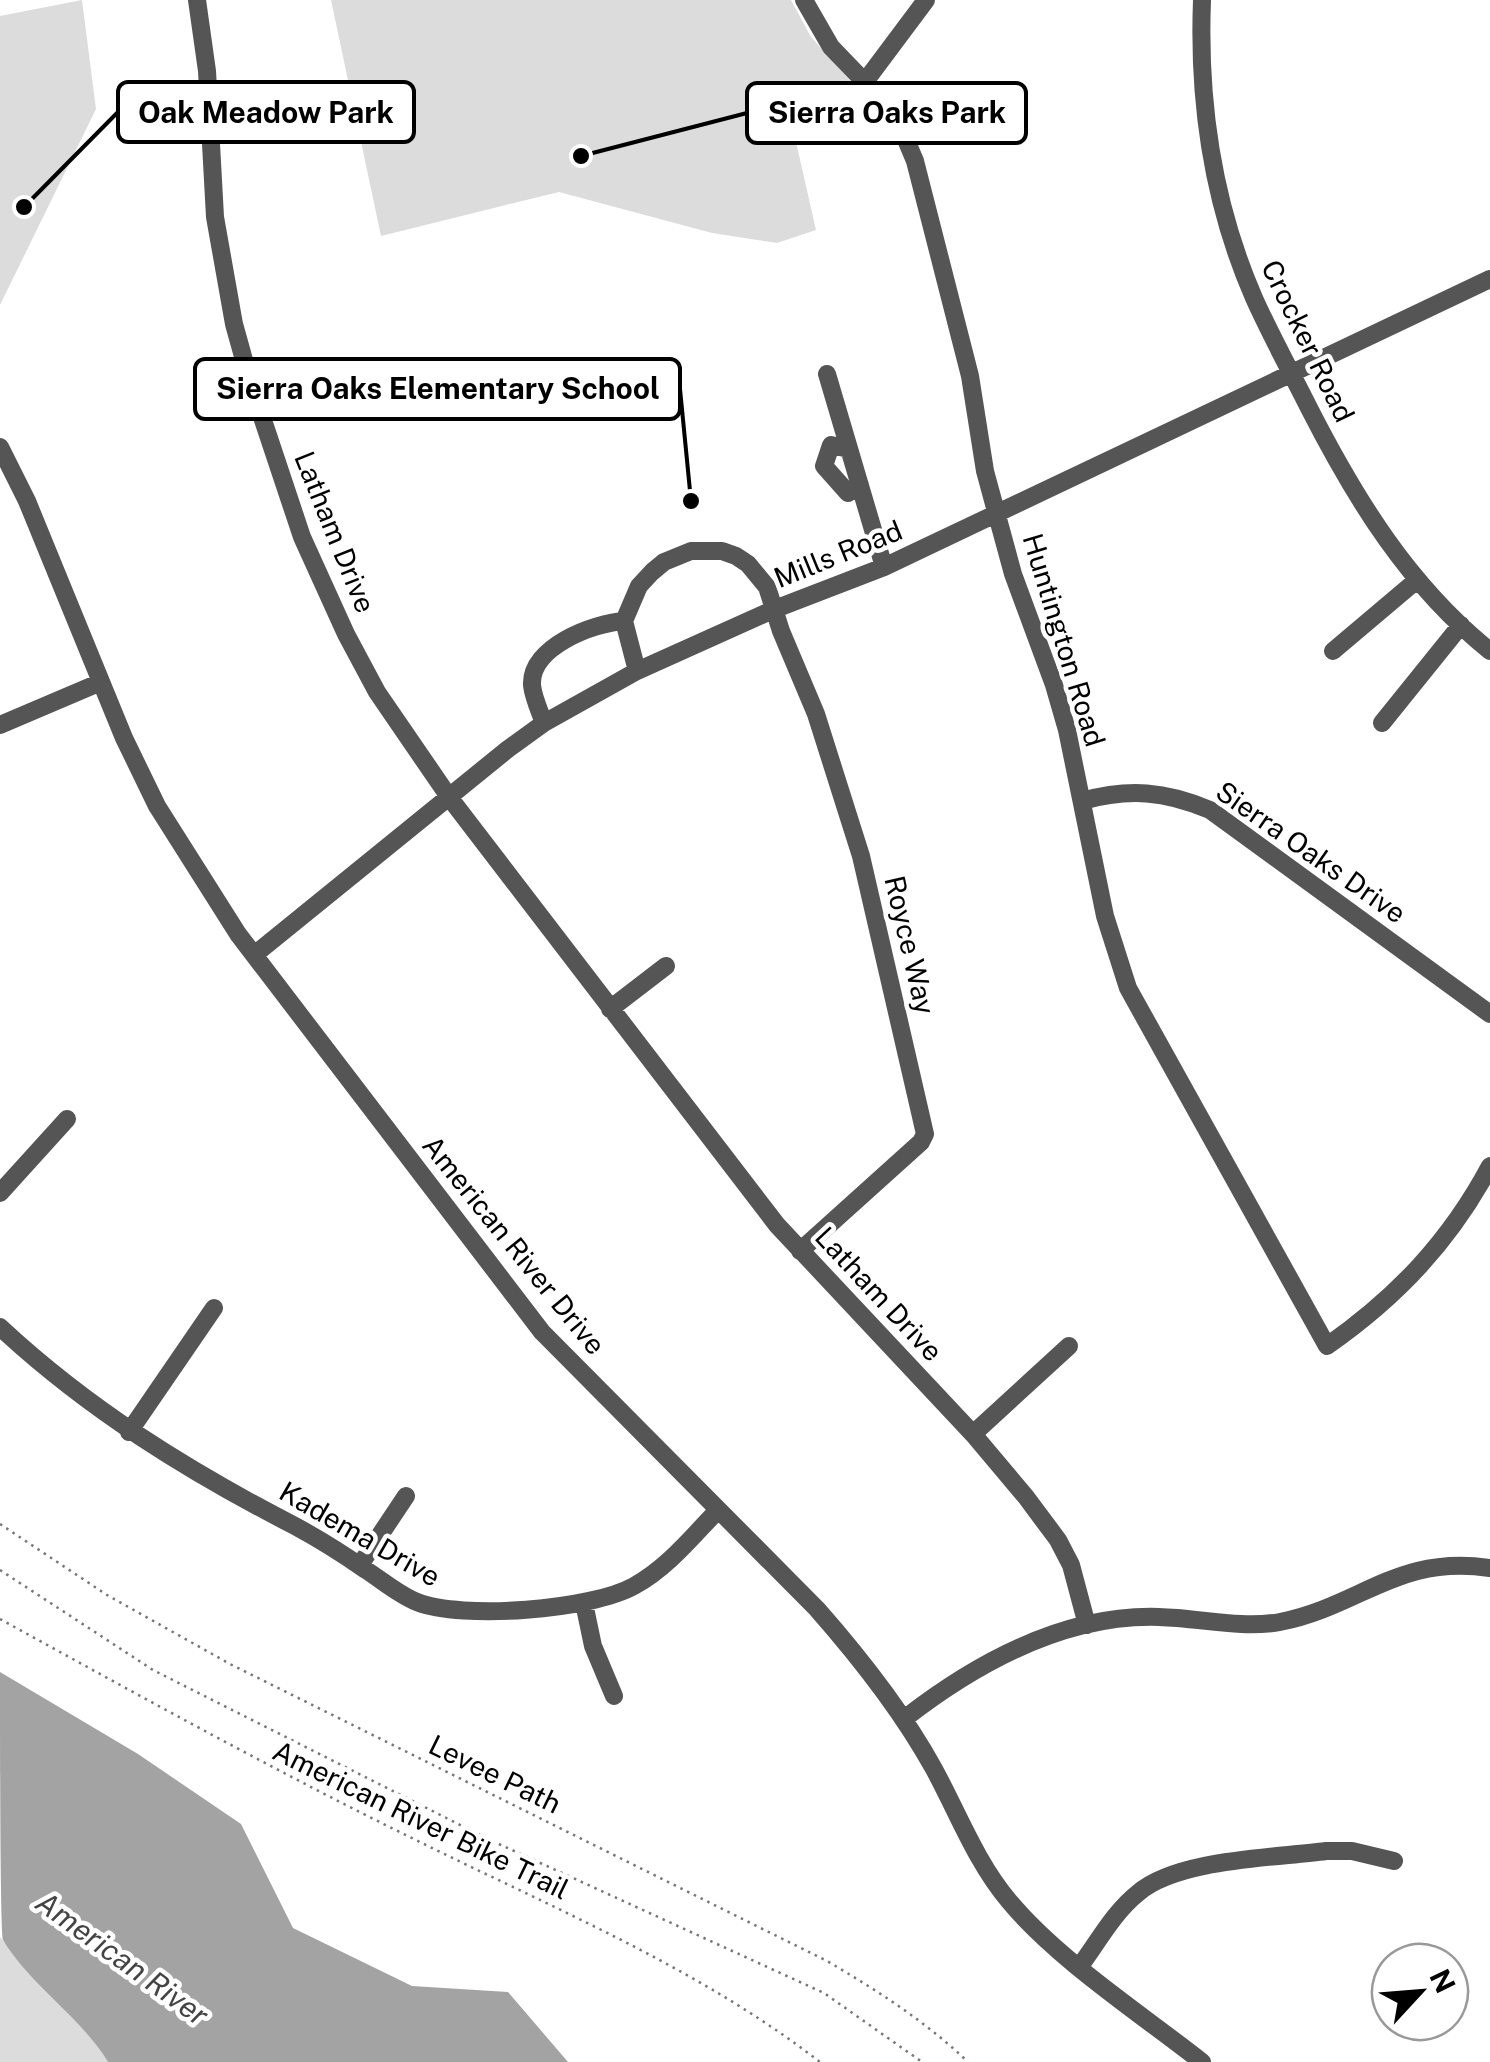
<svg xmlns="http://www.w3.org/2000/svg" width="1490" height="2062" font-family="'Public Sans',sans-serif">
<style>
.green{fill:#dcdcdc}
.water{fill:#a3a3a3}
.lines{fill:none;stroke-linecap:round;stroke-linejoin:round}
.path{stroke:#777;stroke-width:2.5;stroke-dasharray:2.5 5;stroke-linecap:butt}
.minor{stroke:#555;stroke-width:18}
.labels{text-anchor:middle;stroke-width:9;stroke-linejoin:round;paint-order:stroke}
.street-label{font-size:28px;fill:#000;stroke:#fff}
.water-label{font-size:30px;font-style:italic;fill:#444;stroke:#fff}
.leader{fill:none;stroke:#000;stroke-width:4}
.callout-dot{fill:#000;stroke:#fff;stroke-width:4}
.callout{fill:#fff;stroke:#000;stroke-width:4}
.callout-label{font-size:30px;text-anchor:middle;font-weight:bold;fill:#000}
</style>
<rect width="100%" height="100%" fill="#fff"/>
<path class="green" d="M82,0L96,109L0,305V16Z
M331,0H791L811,37L855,86L791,120L816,230L777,243L712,233L559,192L381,236Z
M0,1937C34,1979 79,2016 108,2062H0Z"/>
<path class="water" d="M0,1672L138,1754L241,1824L293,1928L412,1986L508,1992L568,2062H108C80,2016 31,1986 3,1940C0,1926 0,1707 0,1672Z"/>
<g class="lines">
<path class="path" d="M0,1524L107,1595L230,1664L827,1961C878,1991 925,2021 968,2062
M0,1570L153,1670L488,1839L824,1993L922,2062
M0,1619C140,1696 279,1773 422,1843C557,1910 700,1969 820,2062"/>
<path class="minor" d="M197,0L207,71L215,217L234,324L249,378L302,537L346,634L377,692L449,797L777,1225L973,1434L1026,1497L1058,1540L1071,1565L1087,1625
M804,0L831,47L883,101L899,123L915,161L970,376L985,471L1013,574L1054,685L1067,730L1105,916L1128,988L1327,1346C1397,1297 1450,1241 1490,1166
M1202,0C1198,103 1213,204 1254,298C1271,336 1291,372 1309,408C1356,500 1409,586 1490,651
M864,83L926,0
M827,374L884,567
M0,447L27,501L124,738L157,806L238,934L542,1332L817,1609C861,1659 902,1711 934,1769C958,1813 976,1862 1009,1901C1057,1959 1141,2014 1202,2062
M849,449L831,445L824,466L848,493L860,485
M624,621L639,586L652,572L664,562L691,551H722L736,556L748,564L767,587L781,631L816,714L861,856L925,1134L921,1142L800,1251
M1333,651L1417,580
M544,723C540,712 533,697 532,685C530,647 593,623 624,621L637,671
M1382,723L1461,625
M0,725L101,682
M1082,801C1129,788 1165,791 1210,810L1490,1014
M254,955L508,749L544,723L637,671L775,609L884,567L1490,279
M610,1009L666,966
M0,1193L67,1119
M0,1327C88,1409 188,1471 295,1526C319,1539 343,1554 366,1570C383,1581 399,1595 417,1602C462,1620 591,1610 634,1586C667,1568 692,1537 718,1510
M129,1432L214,1308
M973,1434L1069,1346
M360,1565L406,1496
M584,1603L593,1646L614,1696
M904,1719C976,1663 1065,1614 1159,1617C1200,1618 1240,1629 1280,1622C1361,1606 1398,1554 1490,1568
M1080,1966C1098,1942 1114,1912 1138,1893C1177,1859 1274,1858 1326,1851H1352L1394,1861"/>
</g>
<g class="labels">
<g class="street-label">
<text transform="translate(1308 341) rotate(64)" y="10">Crocker Road</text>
<text transform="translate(335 532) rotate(68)" y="10">Latham Drive</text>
<text transform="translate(838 554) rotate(-22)" y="10">Mills Road</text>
<text transform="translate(1064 640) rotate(73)" y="10">Huntington Road</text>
<text transform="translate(1311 852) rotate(35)" y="10">Sierra Oaks Drive</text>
<text transform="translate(910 945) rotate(77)" y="10">Royce Way</text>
<text transform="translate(514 1245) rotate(51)" y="10">American River Drive</text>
<text transform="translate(879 1294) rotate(47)" y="10">Latham Drive</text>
<text transform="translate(360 1534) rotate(30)" y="10">Kadema Drive</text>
<text transform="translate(495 1774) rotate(26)" y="10">Levee Path</text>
<text transform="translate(421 1820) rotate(26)" y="10">American River Bike Trail</text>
</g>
<g class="water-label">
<text transform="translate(122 1959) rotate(36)" y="10">American River</text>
</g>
</g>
<path class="leader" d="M24 207L118 112M581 156L747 113M691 501L680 389"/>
<g class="callout-dot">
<circle cx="24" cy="207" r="10"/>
<circle cx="581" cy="156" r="10"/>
<circle cx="691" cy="501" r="10"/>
</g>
<g class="callout">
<rect x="118" y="82" width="296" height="60" rx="10"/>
<rect x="747" y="83" width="279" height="60" rx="10"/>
<rect x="195" y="359" width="485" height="60" rx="10"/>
</g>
<g class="callout-label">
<text x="266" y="123">Oak Meadow Park</text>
<text x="887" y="123">Sierra Oaks Park</text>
<text x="438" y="399">Sierra Oaks Elementary School</text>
</g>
<g transform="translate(1420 1992) rotate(64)"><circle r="48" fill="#ffffff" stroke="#999999" stroke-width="2.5"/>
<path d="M0-8L18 38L0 25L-18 38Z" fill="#000000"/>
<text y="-15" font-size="28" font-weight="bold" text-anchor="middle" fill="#000000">N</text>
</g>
</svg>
